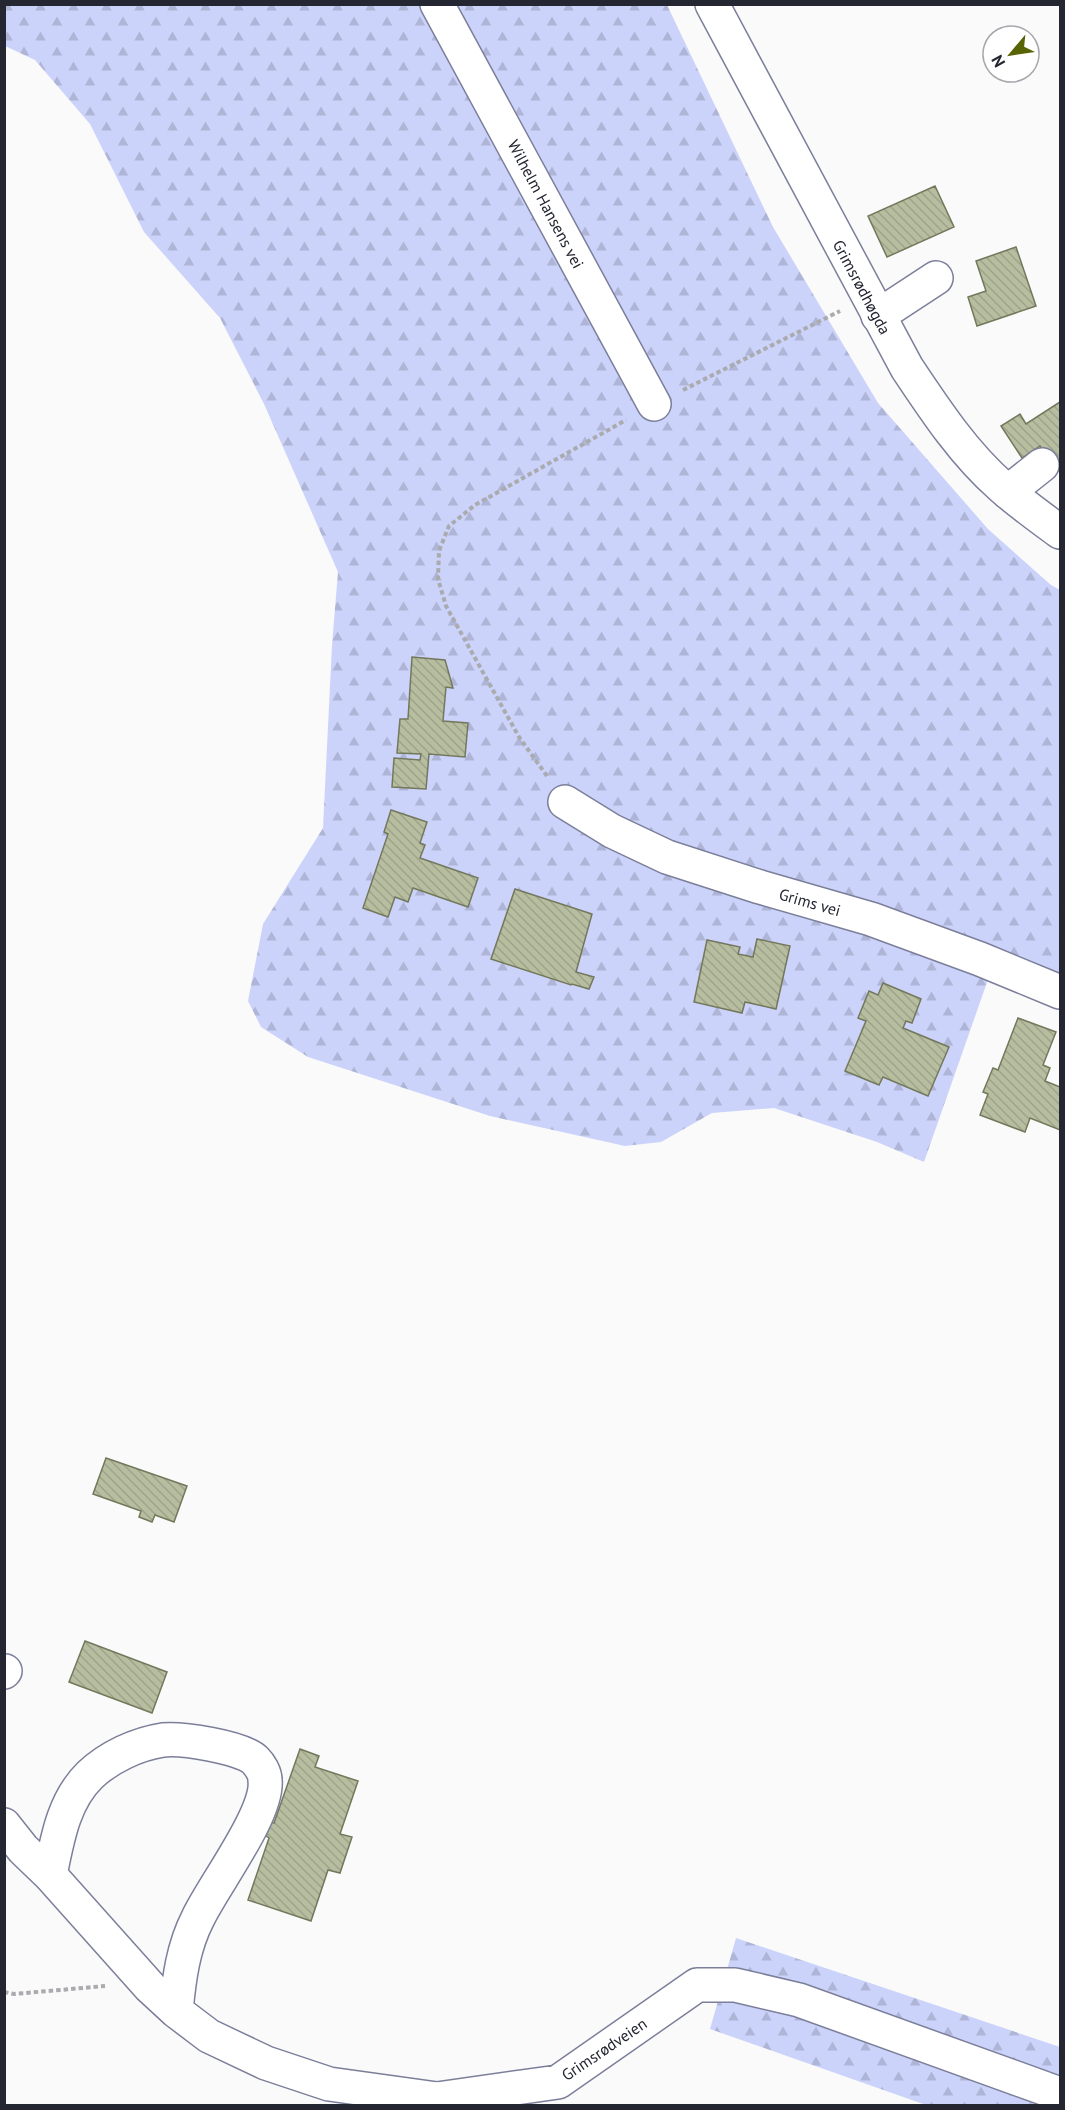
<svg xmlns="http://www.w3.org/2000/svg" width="1065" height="2110" font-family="'PT Sans',sans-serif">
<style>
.forest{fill:url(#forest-firs)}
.building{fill:url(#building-back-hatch);stroke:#73785c;stroke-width:1.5}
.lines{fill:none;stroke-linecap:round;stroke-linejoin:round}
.minor-casing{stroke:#7b7f9a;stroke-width:36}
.major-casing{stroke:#7b7f9a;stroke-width:36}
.path{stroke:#aaabaf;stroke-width:4;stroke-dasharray:4.5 3;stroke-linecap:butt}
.minor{stroke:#fff;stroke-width:33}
.major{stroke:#fff;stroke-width:33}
.labels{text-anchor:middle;stroke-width:4.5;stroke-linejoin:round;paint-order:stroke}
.street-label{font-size:16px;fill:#242631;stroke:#fff}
</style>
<defs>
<pattern id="forest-firs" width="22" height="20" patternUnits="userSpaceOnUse" patternTransform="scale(1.5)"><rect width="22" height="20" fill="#ccd3fa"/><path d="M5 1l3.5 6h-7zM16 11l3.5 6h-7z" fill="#afb5d7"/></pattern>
<pattern id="building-back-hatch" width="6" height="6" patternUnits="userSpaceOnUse" patternTransform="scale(1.5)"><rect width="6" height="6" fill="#b7bea0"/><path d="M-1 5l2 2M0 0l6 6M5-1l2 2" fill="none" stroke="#9da38a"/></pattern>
</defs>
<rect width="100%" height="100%" fill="#fafafa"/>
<path class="forest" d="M5,5H667L773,227L878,403L988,529L1051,585L1060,590V999L991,971L924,1162L877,1142L774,1108L712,1113L661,1142L625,1146L490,1116L308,1057L261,1027L248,1001L263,924L323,828L332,645L338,572L264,404L220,318L144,232L90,124L35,60L5,46Z
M736,1938L1060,2047V2105H926L710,2029Z"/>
<path class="building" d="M935,186L954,227L887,257L868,216Z
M1016,247L1036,306L977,326L968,297L986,291L976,261Z
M1060,402V473L1046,449L1043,451L1040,446L1022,458L1001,426L1020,414L1026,424Z
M412,657L445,660L453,688L446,687L443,721L468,723L465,757L429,754L426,789L392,787L394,758L420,760L421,754L397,753L400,719H408Z
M391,810L427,822L420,843L425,845L420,858L478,878L468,907L413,888L408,902L395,897L388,917L363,908L388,834L384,832Z
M515,889L592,914L576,972L594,977L589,989L572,984L571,985L491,959Z
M757,939L790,946L776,1009L745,1002L742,1013L694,1002L707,940L740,947L738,954L753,957Z
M883,983L921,999L912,1023L906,1021L903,1028L949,1047L928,1096L883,1077L879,1085L845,1071L866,1021L858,1018L869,991L878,995Z
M1018,1018L1056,1032L1043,1065L1050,1068L1045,1081L1060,1087V1130L1030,1118L1025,1132L980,1115L988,1094L983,1092L993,1068L998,1070Z
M106,1458L187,1486L174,1522L155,1515L152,1522L139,1517L141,1511L93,1494Z
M85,1641L167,1672L152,1713L69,1682Z
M300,1749L319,1756L315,1767L358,1781L340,1834L352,1837L340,1873L328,1870L311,1921L248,1900L269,1838L266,1836L271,1822L274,1823Z"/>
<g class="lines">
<g class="minor-casing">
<path id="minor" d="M437,4L654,404
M878,316L936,278
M1008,492L1042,465
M565,802L612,831L667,857L760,887L871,919L980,959L1060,992
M4,1672L5,1671
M4,1825L23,1849L50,1875L150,1987L176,2011L209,2036L266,2063L329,2084L437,2099L558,2082L697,1985H735L799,2000L1060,2094
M50,1875C57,1841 63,1801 90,1775C109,1757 137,1744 163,1740C181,1738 242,1747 255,1760C260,1765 265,1773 265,1780C269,1813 213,1886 198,1918C183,1947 179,1979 176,2011"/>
</g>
<g class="major-casing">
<path id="major" d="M712,4L907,368C935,410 964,454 1002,487C1020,503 1041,518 1060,532"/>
</g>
<path class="path" d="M683,390L840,311
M547,776L519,737L446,606L438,579L439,551L449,526L475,505L626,420
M4,1992L14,1994L105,1986"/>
<use href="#minor" class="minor"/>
<use href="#major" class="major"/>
</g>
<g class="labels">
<g class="street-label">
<text transform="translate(546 204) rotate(62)" y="6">Wilhelm Hansens vei</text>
<text transform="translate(862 287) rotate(62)" y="6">Grimsrødhøgda</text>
<text transform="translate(810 902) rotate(16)" y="6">Grims vei</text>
<text transform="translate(604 2049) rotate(-34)" y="6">Grimsrødveien</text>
</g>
</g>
<rect width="1065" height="2110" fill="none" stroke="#242631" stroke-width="12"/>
<g transform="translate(1011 54) rotate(241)"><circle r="28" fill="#ffffff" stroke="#a7a8ad" stroke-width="1.5"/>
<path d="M0-4.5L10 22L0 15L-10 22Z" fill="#586304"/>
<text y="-9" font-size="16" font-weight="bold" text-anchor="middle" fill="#242631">N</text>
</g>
</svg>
